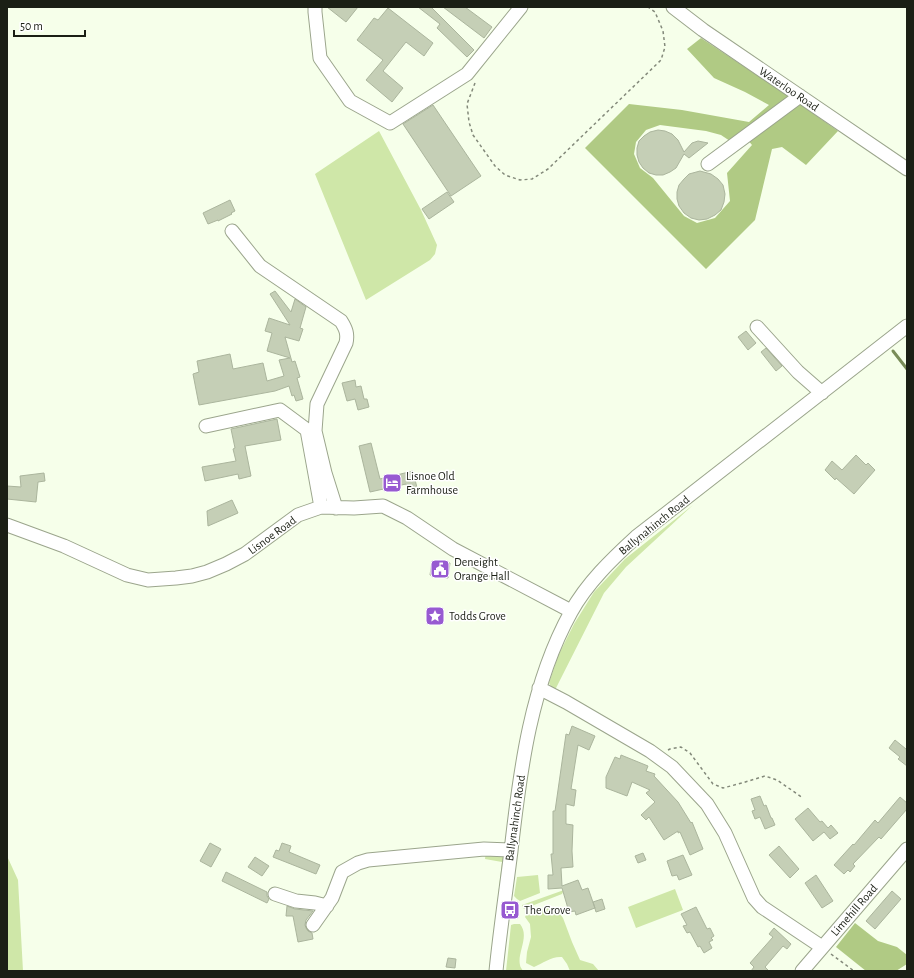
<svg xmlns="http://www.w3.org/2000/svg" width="914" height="978" font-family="'Alegreya Sans',sans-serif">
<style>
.green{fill:#cfe7a8}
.forest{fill:#b0ca84;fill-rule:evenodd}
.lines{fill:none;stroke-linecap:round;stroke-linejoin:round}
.stream{stroke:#798c58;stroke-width:3}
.building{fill:#c5cfb6;stroke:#abb59d}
.minor-casing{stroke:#9ba58c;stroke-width:15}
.path{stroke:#83897a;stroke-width:1.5;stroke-dasharray:3 3;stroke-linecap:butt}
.minor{stroke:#fff;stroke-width:13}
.labels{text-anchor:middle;stroke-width:3;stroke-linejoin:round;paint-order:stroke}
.street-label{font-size:12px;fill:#1b1f15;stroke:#fff}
.poi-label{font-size:12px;fill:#1b1f15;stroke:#fff;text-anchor:start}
</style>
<rect width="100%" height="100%" fill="#f6ffea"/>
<path class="green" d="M379,131L421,210L437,245L435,254L430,260L366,300L315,174Z
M693,505L626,567L604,593L554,692L549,683L558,656L574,624L594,592L625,559Z
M486,851L504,854L505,863L493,962L490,965L502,862L485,859Z
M7,856L18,880L23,971H7Z
M538,875L540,893L520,901L517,899L514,896L517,877Z
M675,889L683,910L636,928L628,907Z
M564,890L562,894L524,909L522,905Z
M548,907L557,910L563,918L572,942L580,960L593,964L599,971H570L567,964L562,957C552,956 543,963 534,967L526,963L527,952L531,937L530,924L525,917L526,915L534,913Z
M514,924H520C530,936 517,953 520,965C520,967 522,969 523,971H506L511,925Z"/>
<path class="forest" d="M701,38L784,93L838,131L806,165L782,147L772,149L755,220L706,269L585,148L629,104L682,110L749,122L769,105L745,92L714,78L687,49ZM660,125L706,131L721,135L730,141L747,139L752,145L727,173L730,201L715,218L697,223L684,216L653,178L640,168L634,154L636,142L646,130Z
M855,923L878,941L897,947L907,955V964L896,971H866L836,947Z"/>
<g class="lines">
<path class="stream" d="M893,351L907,369"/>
</g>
<path class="building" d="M327,7H358L346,22Z
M418,7H431L474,50L467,57L437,28L440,24Z
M443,7H465L492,27L484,38Z
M388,8L433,43L424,56L406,42L383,71L403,88L392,102L366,80L383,60L357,40L374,18L378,20Z
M433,105L481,176L451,196L403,124Z
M658,130L665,131L672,134L678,140L684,152L692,143L698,141L708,143L689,158L684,154L676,168L670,172L663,175H656L649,173L643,168L639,162L637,155V148L639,141L644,136L650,132Z
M700,171L711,174L718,179L723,185L725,194L724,202L721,210L715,215L707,219L699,220L691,218L684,213L679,206L677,199V192L679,185L684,179L689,174Z
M447,192L454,202L429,219L422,209Z
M230,200L235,211L231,213L232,214L218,221V220L208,224L203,213Z
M275,291L291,312L295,299L306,307L300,328L303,329L299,341L285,337L292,362L295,361L300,377L297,378L303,399L296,401L294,395L292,396L289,386L275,391L199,405L193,374L199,372L197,361L230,354L233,369L263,363L267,381L284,376L279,360L290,358L267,351L272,333L265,331L269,318L290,325L270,294Z
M746,331L756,343L748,350L738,337Z
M766,348L782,366L776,371L761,352Z
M355,380L356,387L361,386L364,399H367L369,407L358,410L355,399L347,401L342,383Z
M277,419L281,440L245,446L251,476L239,479L238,474L205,481L202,467L236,461L233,449L235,448L231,429Z
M371,443L380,479L413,471L418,492L409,494L406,484L370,492L359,446Z
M856,455L866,465L868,463L875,470L854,494L836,478L835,480L825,470L832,461L842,470Z
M44,473L45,481L38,482L36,502L7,499V486L21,487L20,476Z
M232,500L238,513L208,526L207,511Z
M432,561L450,563L448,578L430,575Z
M572,726L595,736L589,750L578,745L571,789L576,790L574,806L566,804V824L573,825L572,851L573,867L561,868L562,886L578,880L582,890L588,888L595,908L576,915L575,911L569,912L562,888L548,889V875H553L551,854H553V811H555L566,734L569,735Z
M895,740L906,749L907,748V766L898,759L900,757L889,748Z
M621,755L648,766L646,771L655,774L654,776L678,802L691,823L692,822L703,849L690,855L680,832L678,833V831L664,840L649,817L646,820L641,815L655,802L646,793L650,790L632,782L627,796L606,788V777L615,757L620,759Z
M760,796L764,806L766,805L771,818H772L775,825L765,829L760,817L755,819L752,811L755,810L751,799Z
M900,797L907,803V809L881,839L879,837L853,864L855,866L850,872L848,870L844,874L834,865L853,844L854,845L875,820L878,823Z
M808,808L820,822L822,821L828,828L831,825L838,833L830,839L824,832L813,841L795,819Z
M210,843L221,849L211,867L200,861Z
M282,843L291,846L289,852L320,865L316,874L273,857L276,850L279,851Z
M779,846L799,869L790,878L769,855Z
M643,853L646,860L638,863L635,856Z
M683,855L692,875L679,880L677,875L672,876L667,861Z
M255,857L269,866L262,876L248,867Z
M226,872L267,892V896L269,899L267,903L222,881Z
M816,875L833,901L822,908L805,883Z
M892,891L901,899L875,929L866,921Z
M602,899L605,909L596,912L593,902Z
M287,906L295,909L313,911L306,920L305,925L306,928L308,931L312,933L313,939L298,942L293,916H286Z
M696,907L707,929L710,928L714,936L711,938L713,940L709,942L712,948L704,953L700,946L698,947L690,932L687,933L683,926L687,925L681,914Z
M774,928L791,944L787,949L783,946L765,967L769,971H751L754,967L750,963L773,937L769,934Z
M448,958L456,959L455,968L446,967Z"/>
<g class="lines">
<g class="minor-casing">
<path id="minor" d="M315,7V12L320,58L350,101L390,123L467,74L521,7
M673,7L703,30L907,169
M708,164L800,96
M232,231L260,266L341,321C346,329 348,334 346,343L317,404L315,431L325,473L336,508
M757,327L798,372L822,393
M206,426L280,410L307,430L321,507
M7,525L64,546L127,575L148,580L176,578L192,576L207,572L226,564L245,554L298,515L321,507L354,508L383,506L407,518L453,549L571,611
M539,688L566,702L650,751L672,767L707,804L725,833L754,898L762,907L822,947
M275,894L296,901L315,903L327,906
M313,925L332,898L342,872L358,863L368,860L484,849L511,850
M496,971C500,931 506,891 511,851C520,770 531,684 571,612C587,583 612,559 636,537L907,326
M802,971L907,849"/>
</g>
<path class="path" d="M475,83L467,104L469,122L473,135L495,166L505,175L520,180L532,179L548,169L661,60L665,47L663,31L655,12L648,7
M668,750L670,749L681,747L690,753L713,784L723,788L742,783L765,776L777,780L803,798
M831,954L854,971"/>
<use href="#minor" class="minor"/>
</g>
<defs>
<g id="hotel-square" transform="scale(1)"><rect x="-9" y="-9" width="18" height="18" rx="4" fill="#975ad1" stroke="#fff"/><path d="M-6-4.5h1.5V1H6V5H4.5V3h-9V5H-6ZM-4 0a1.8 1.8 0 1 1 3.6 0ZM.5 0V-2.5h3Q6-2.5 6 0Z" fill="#fff"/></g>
<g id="civic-square" transform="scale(1)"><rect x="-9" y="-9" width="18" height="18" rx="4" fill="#975ad1" stroke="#fff"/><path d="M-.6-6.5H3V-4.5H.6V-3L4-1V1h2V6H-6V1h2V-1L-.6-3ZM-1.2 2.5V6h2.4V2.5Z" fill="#fff"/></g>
<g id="sight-square" transform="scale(1)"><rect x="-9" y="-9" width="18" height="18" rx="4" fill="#975ad1" stroke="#fff"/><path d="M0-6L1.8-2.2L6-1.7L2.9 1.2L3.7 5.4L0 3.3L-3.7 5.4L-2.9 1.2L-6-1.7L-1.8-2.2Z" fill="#fff"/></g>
<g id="bus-square" transform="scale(1)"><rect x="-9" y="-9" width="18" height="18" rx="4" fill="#975ad1" stroke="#fff"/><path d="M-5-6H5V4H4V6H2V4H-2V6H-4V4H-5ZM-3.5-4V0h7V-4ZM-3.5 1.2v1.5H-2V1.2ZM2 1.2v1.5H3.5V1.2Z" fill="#fff"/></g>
</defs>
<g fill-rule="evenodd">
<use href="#hotel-square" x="392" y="483"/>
<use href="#civic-square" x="440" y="569"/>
<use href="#sight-square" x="435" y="616"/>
<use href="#bus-square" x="510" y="910"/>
</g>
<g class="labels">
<g class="street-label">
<text transform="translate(789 89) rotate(34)" y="4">Waterloo Road</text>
<text transform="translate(654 525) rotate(-39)" y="4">Ballynahinch Road</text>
<text transform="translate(272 535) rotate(-36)" y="4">Lisnoe Road</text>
<text transform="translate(515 818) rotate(-82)" y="4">Ballynahinch Road</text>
<text transform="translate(854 910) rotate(-49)" y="4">Limehill Road</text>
</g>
<g class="poi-label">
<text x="406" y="480">Lisnoe Old<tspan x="406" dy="14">Farmhouse</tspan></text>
<text x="454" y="566">Deneight<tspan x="454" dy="14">Orange Hall</tspan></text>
<text x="449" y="620">Todds Grove</text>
<text x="524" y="914">The Grove</text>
</g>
</g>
<rect width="914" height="978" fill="none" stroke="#1b1f15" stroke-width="16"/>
<path d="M14 30v6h71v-6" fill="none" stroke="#1b1f15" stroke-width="2"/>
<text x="20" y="30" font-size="12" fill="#1b1f15" stroke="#ffffff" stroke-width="3" paint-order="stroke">50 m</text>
</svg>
